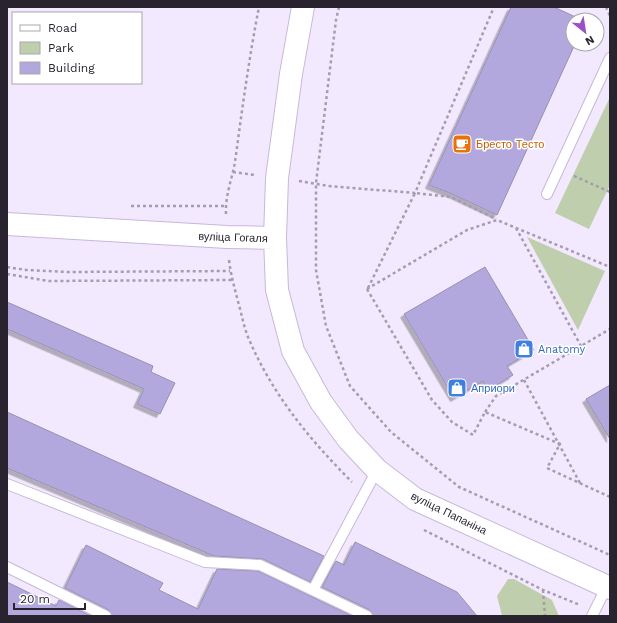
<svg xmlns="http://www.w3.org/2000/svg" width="617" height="623" font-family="'Work Sans',sans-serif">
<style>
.green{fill:#bfcfad}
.building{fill:#b3a8dd;stroke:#9690b1;filter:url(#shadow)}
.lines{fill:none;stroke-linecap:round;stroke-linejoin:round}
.service-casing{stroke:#c7b8d8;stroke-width:12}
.tertiary-casing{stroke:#c7b8d8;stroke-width:24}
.path{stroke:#a59daf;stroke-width:2.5;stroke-dasharray:3 3;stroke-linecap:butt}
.service{stroke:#fff;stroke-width:10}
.tertiary{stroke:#fff;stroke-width:22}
.labels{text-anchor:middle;stroke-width:3;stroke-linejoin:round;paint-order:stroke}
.food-label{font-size:11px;fill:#c56008;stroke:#fff;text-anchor:start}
.street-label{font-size:11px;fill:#292330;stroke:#fff}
.shop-label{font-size:11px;fill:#366cbe;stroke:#fff;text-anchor:start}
</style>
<defs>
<filter id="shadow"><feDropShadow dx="-3.5" dy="3.5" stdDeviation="0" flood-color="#0004"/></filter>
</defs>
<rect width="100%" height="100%" fill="#f3e9fe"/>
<path class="green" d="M610,97V185L589,229L555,213Z
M527,237L605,271L578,330Z
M508,579H514L552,600L559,616H502L497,596Z"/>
<path class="building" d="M511,7H554L582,20H573V44H575L497,215L452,194L429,185Z
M485,267L534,350L507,366L513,375L500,383L488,390L483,381L454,398L404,314Z
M7,302L153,366L151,372L175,383L160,414L137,404L144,389L7,329Z
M610,385V439L586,399Z
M7,412L324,556L310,582L263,559L214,556L7,468Z
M355,542L457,592L477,616H373L370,610L322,587L336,561L344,565Z
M86,545L163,583L159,590L198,609L217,569L258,571L352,616H112L109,610L65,588Z
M7,582L56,606L59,600L91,616H7Z"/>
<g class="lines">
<g class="service-casing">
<path id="service" d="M547,194L610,58
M7,484L205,562L260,565L367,616
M7,567L106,616
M313,590L377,470
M592,616L607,586"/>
</g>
<g class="tertiary-casing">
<path id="tertiary" d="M303,7L291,74L277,178L275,238L277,290L293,351L321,402L348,439L377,470L415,499L610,588
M7,224L227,237L275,238"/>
</g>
<path class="path" d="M339,7L336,20L316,183V270L326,326L350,386L391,432L459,487L610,555
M606,7L610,16
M233,172L255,175
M574,176L610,192
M299,181L328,186L415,193L494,7
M131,206H225
M226,214C225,196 232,179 235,162C242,110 249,58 259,7
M516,228L581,346
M229,260C231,276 235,290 239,305C242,316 244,327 248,337C272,394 309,439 352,482
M7,267L26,270L68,272L230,271
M7,274L49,281L232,280
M368,288L415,193L451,197L496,219
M367,289L432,400L452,422L473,435L485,412L560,444L547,468L610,497
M367,289L467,230L497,220L610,267
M524,380L580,483
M485,412L496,396L610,329
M424,530L543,590L580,605
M543,590L545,616"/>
<use href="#service" class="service"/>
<use href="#tertiary" class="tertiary"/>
</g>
<defs>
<g id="cafe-square" transform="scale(1)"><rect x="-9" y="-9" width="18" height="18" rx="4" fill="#e8710a" stroke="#fff"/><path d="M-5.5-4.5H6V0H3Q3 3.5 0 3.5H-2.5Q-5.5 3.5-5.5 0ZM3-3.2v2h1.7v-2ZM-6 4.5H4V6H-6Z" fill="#fff"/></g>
<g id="shop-square" transform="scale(1)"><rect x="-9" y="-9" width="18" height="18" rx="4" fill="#3f7fe0" stroke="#fff"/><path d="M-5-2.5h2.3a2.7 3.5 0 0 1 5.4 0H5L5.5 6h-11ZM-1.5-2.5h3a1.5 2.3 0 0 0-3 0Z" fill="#fff"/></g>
</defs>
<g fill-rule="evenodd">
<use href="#cafe-square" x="462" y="144"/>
<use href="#shop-square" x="524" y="349"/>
<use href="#shop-square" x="457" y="388"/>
</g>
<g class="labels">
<g class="food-label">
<text x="476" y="148">Бресто Тесто</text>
</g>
<g class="street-label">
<text transform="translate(233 237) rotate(2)" y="4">вуліца Гогаля</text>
<text transform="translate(449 513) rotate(26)" y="4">вуліца Папаніна</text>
</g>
<g class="shop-label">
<text x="538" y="353">Anatomy</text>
<text x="471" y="392">Априори</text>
</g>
</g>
<rect width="617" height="623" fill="none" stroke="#292330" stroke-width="16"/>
<rect x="12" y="12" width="130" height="72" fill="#ffffff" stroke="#a9a7ac"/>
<rect x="20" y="25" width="20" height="6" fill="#ffffff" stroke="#a9a7ac"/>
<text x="48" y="32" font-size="12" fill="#292330">Road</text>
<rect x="20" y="42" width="20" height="12" fill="#bfcfad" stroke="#a9a7ac"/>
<text x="48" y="52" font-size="12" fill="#292330">Park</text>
<rect x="20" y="62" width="20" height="12" fill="#b3a8dd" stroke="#a9a7ac"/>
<text x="48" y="72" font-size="12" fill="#292330">Building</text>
<g transform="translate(585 32) rotate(150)"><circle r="19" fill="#ffffff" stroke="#a9a7ac"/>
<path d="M0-3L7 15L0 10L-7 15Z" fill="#9951c5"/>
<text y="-6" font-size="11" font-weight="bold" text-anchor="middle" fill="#292330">N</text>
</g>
<path d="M14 603v6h71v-6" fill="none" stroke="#292330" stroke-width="2"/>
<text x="20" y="603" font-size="12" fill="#292330" stroke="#ffffff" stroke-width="3" paint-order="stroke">20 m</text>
</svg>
